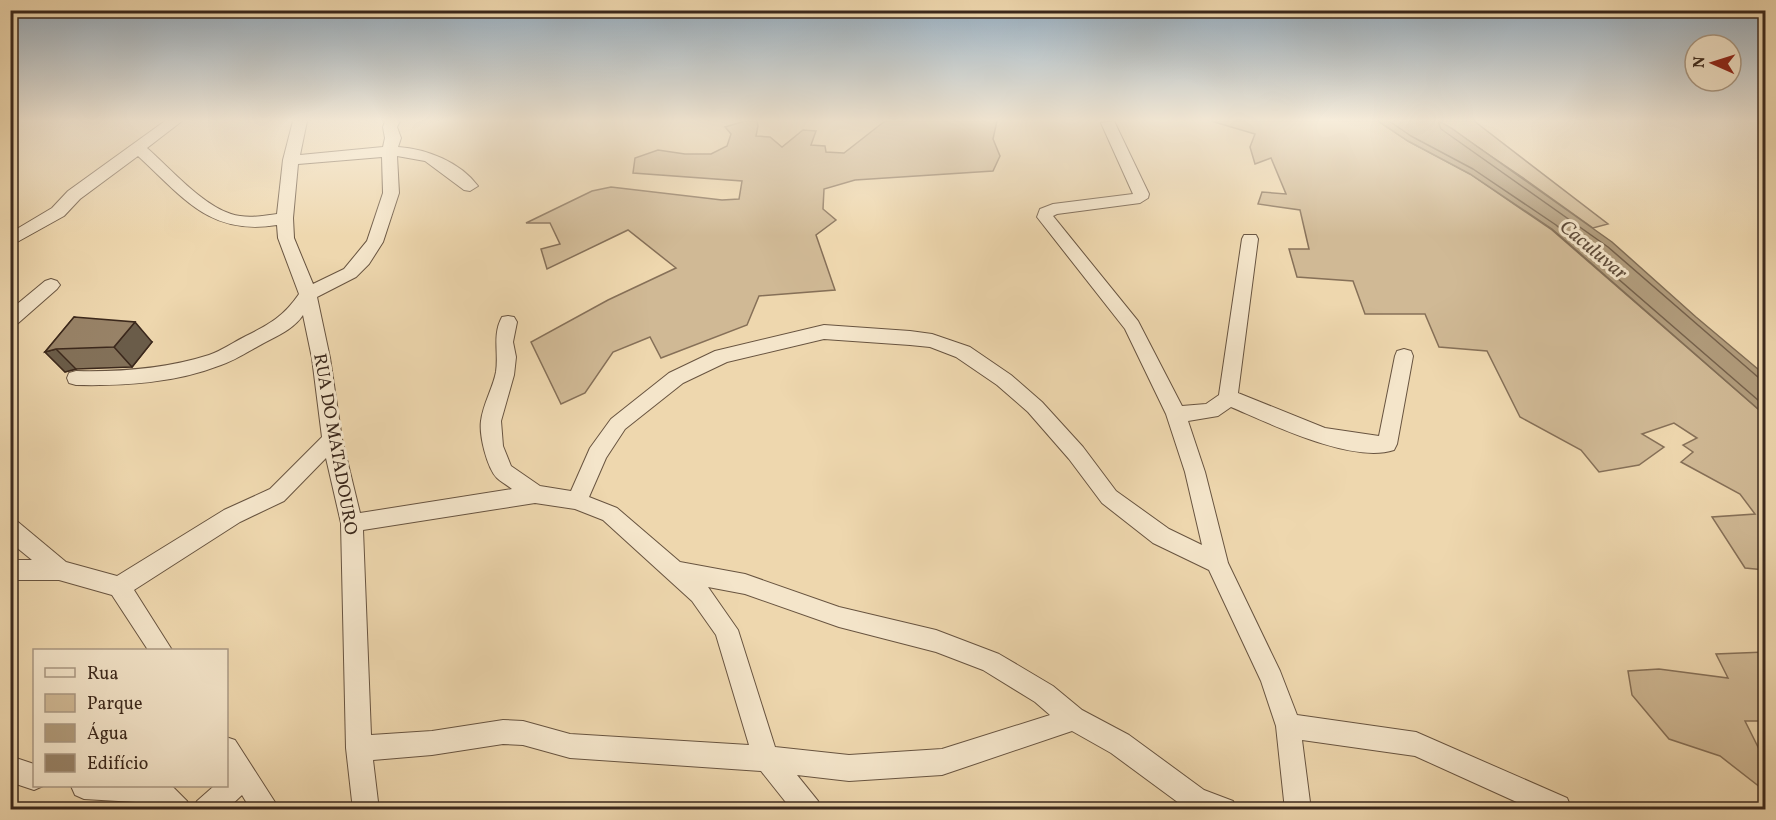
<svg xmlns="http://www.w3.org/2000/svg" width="1776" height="820" font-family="Vollkorn,serif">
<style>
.green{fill:#d0b995;stroke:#867058;stroke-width:1.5}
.water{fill:#b19c7c;stroke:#826e56;stroke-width:1.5}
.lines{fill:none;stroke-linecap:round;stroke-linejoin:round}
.shore{stroke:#76624c;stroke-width:1.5}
.minor-casing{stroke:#685440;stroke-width:2}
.minor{fill:#f4e5ca;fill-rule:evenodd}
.wall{fill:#837159;stroke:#3b281c;stroke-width:1.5}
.shaded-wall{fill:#6a5c49;stroke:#3b281c;stroke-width:1.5}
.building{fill:#988368;stroke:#3b281c;stroke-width:1.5}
.labels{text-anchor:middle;stroke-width:6;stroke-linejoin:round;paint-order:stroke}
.street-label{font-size:18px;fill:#3b281c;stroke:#f4e5ca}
.water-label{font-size:20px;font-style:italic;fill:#5e4b39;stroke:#f4e5ca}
</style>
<rect width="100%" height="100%" fill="#eed7ae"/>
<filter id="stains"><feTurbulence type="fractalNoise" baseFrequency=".00333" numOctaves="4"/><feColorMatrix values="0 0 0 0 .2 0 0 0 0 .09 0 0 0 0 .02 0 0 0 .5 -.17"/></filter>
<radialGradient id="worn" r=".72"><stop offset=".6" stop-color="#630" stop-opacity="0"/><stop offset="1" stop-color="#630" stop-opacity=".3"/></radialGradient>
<path class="green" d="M745,121H757L758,126L756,136L770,137L782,147L803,130L816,131L811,145L825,146L826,152L844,153L885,121H997L993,139L1000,156L993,171L855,180L824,189L823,209L836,220L816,235L835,290L759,296L747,325L661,358L650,337L613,352L585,393L561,404L531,342L608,300L676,268L628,230L547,269L541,249L560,244L550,223H526L592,191L611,187L722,200L739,199L742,181L633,173L635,158L658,150L685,154H711L727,146L731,134L725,127Z
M1211,121H1378L1408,141L1470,174L1552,230L1765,415V570L1745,568L1712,517L1755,514L1740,494L1681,462L1693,452L1683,445L1697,438L1674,423L1642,434L1664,447L1639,465L1599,472L1581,450L1520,417L1487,351L1439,347L1425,314H1365L1353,281L1297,277L1289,249H1309L1300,210L1258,204L1262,192L1286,194L1271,158L1255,164L1250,147L1255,134Z
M1439,121H1474L1608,224L1593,228L1519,175Z
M1765,652V721H1745L1765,761V791L1720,756L1669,739L1632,695L1628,671L1659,669L1728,678L1716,654Z"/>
<path class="water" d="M1378,121H1439L1451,128L1612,242L1696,317L1765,375V415L1552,229L1470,174L1408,141Z"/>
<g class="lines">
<path class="shore" d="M1389,121L1411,136L1473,169L1556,225L1766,407
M1438,121L1441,129L1608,247L1759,378L1766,379"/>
<g class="minor-casing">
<path id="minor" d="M165,121H182L147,148C171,169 201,204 231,214C246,219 263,216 277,214L283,160L293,121H307L300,155L383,147L385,138L383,127L385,121H400L397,127L401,138L398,147C427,149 460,162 478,186L470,191L464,190L425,161L397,156L399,193L383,242L369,264L356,277L317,297L330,358L342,439L360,513L512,489C507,485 501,482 497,478C487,468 479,435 481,421C483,404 493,388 496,372C499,353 492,335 502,317L508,316L514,317L517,322L513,342L516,357L514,375L501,421L503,446L511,466L540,486L571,491L590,448L611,419L669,373L715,351L824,325L910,331L932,334L970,347L1011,375L1042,402L1083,447L1116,491L1169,529L1202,545L1185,472L1166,414L1125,329L1037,217L1040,209L1053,204L1133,194L1101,123L1114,121L1149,194L1148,198L1140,203L1057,214L1053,216L1138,321L1182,406L1206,404L1219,395L1242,239L1244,235H1256L1258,239L1238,393L1325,428L1379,436L1395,356L1397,351L1404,349L1411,351L1413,356L1397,444L1394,450C1352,464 1271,424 1231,407L1218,416L1188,421L1205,472L1228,563L1280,671L1297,715L1416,732L1567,798L1572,810H1534L1415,756L1302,740L1311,810H1285L1276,726L1261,681L1209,570L1153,543L1102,503L1069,459L1028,412L997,385L956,357L930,347L910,345L824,339L727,362L683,383L625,429L606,458L589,497L617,508L680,562L745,574L839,607L936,630L999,654L1053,686L1082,710L1129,735L1204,790L1233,801L1237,810L1187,809L1111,753L1072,731L942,775L849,781L797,775L818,801L822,810H792L761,771L570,758L523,745L503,744L432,755L373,760L379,810H353L346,748L341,523L326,458L284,501L240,522L134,590L172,650H148L112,595L59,580H10V560H32L10,542V519L18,522L66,562L117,576L224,510L270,489L322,437L312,358L303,315C294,329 277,336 262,344C249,351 236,360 221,365C175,383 125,386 76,385L69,383L67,378L69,373L76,371C121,372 165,369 209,355C221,351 234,342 246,336C270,324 284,316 299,294L278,238L277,225C209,236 183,197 138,156L80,199L64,216L10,246V233L52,208L68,191ZM382,157L383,193L367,241L344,269L313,284L294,238L293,218L298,164ZM535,503L575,509L603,520L692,601L716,635L749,745L570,734L523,721L503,720L432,731L371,735L363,530ZM708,587L745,594L839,627L936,652L983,670L1035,702L1050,715L942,749L849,755L775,747L738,630Z
M51,279L57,281L60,285L57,289L16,325L10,326V310L45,281Z
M226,737L235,740L280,810H251L242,795L226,810H193L197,801L214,786H226Z
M10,756L34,764V786H43L34,790L10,782Z
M71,786H172L187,801L191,810H159L153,803L84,799L75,795Z"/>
</g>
<use href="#minor" class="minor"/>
</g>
<path class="wall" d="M74,317L152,342L132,367L76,369L65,372L45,352Z"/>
<path class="shaded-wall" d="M135,322L152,342L132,367L114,347Z
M56,349L76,369L65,372L45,352Z"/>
<path class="building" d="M74,317L135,322L114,347L56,349L45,352Z"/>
<linearGradient id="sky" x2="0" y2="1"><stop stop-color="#92aabd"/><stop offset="0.51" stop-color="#f7eddb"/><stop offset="1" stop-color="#f7eddb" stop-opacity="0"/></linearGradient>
<rect width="1776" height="236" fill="url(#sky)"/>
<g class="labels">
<g class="street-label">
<text transform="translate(336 444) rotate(80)" y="6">RUA DO MATADOURO</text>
</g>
<g class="water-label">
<text transform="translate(1594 249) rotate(40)" y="7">Caculuvar</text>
</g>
</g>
<rect width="1776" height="820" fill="none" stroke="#eed7ae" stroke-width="36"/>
<rect x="12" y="12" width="1752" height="796" fill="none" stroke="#3b281c" stroke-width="3"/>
<rect x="18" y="18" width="1740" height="784" fill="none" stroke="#3b281c" stroke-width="1.5"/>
<rect x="33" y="649" width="195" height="138" fill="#f4e5ca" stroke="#aa9984" stroke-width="1.5"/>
<rect x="45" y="668" width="30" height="9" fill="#f4e5ca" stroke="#aa9984" stroke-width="1.5"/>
<text x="87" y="679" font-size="18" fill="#3b281c">Rua</text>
<rect x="45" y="694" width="30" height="18" fill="#d0b995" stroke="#aa9984" stroke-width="1.5"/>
<text x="87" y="709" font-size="18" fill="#3b281c">Parque</text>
<rect x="45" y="724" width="30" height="18" fill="#b19c7c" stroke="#aa9984" stroke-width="1.5"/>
<text x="87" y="739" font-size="18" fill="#3b281c">Água</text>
<rect x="45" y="754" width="30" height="18" fill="#988368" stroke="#aa9984" stroke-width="1.5"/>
<text x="87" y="769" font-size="18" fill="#3b281c">Edifício</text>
<g transform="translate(1713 63) rotate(273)"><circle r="28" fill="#f4e5ca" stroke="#aa9984" stroke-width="1.5"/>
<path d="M0-4.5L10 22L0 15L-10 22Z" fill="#8f2418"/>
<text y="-9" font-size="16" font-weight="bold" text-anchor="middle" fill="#3b281c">N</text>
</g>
<rect width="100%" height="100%" filter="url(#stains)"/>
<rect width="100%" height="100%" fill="url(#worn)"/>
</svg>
